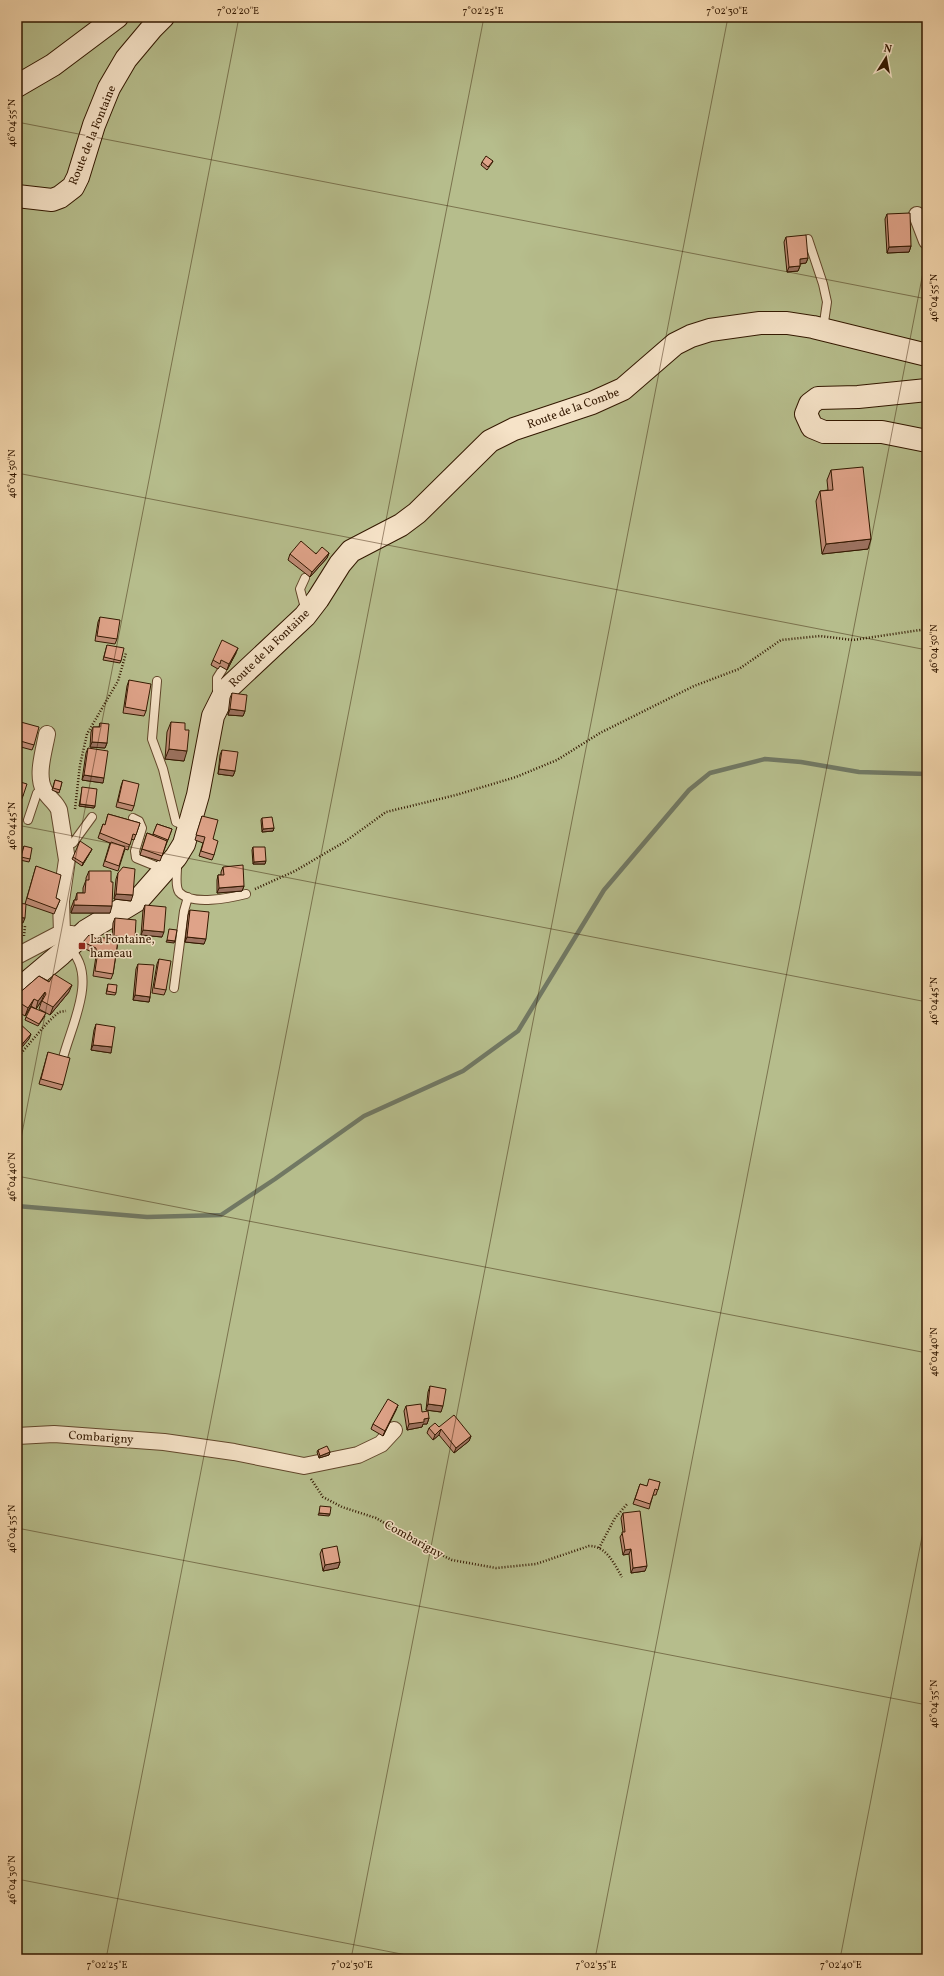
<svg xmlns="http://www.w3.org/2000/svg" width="944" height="1976" font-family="Vollkorn,serif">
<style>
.green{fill:#b6bd8c;stroke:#746a46}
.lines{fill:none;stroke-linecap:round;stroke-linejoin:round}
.stream{stroke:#717863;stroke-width:4.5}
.lane-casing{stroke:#62472b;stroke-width:10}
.street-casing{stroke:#62472b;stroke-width:18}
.secondary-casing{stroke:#331800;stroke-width:24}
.path{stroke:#331800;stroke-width:2.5;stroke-dasharray:1 2;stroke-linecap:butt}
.lane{stroke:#f6e3c8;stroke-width:8}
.street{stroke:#f6e3c8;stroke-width:16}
.secondary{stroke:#f6e3c8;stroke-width:22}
.wall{fill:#c08c76;stroke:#331800}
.shaded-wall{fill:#9c7260;stroke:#331800}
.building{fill:#dfa389;stroke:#331800}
.ticks{fill:none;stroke:#331800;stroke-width:1;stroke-opacity:0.45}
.poi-dot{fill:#8f2418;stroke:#f6e3c8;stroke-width:1.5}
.labels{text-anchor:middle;stroke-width:3;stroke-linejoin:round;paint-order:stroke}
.street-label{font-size:12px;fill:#331800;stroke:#f6e3c8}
.poi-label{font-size:12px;fill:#331800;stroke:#f6e3c8;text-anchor:start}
.neatline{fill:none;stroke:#331800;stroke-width:1.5}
.ticks-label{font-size:10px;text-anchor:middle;fill:#331800}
</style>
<rect width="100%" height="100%" fill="#f1d4ab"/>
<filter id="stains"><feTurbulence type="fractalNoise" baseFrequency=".005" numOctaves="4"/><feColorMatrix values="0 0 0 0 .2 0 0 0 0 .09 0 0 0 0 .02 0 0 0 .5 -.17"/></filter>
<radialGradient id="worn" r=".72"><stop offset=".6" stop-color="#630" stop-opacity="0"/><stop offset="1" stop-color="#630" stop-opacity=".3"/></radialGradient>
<path class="green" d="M17,17H927V1959H17Z"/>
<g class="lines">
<path class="stream" d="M17,1206L147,1217L221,1215L275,1179L364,1116L463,1071L518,1031L604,890L689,790L710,773L765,759L801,762L859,772L927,774"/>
<g class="lane-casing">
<path id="lane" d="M808,239L823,284L827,302L823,329
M305,578L300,589L305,608L307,610
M157,681L152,739L163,769L176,822L188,827
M219,694L217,692V678L222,670
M133,818L139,821L142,828L135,851L136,858L163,869
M28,820L37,793L44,789
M70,844L73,843L92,817
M172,864L177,868C177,874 175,886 179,892C191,906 230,898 246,894
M174,988L184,911L188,897
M63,1058C71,1026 99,975 69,948"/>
</g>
<g class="street-casing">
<path id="street" d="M917,215L927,241
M47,734C44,751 36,775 44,790C48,798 56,802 59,810L67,860L61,901L62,933
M17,956L59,934H72
M17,1436L54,1434L164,1442L234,1452L304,1466L358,1455L381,1444L394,1430"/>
</g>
<g class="secondary-casing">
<path id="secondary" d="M17,86L53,65L117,17
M17,196L52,200L60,197L73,187L78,177L94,125L109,88L126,59L152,28L163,17
M927,390L858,397L818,398L810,404L806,414L812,427L824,432H882L927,441
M17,991L61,954L86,931L139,899L176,857L184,844L198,795L213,716L226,690L305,616L318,599L340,564L351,551L401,525L417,513L490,441L514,429L592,403L623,389L675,344L691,336L710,330L760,323H787L813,327L927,355"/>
</g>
<path class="path" d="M75,809L80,765L87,734L118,681L126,653
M255,889L295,871L346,841L386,812L456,795L516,777L557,760L600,733L694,686L739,669L781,640L820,636L853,640L927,629
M24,936L25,926
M17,1058L47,1023L59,1012L66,1011
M311,1479L323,1497L342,1507L376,1518L425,1547L452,1560L496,1568L536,1564L589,1546C607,1546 614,1564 622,1577
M599,1548L615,1518L628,1503"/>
<use href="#lane" class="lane"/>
<use href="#street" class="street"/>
<use href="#secondary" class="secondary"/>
</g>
<path class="wall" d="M493,161L492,163L487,170L481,165L482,162Z
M887,214L911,246L909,252L887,253L885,219Z
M786,237L808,258L806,263L800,264V266L798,271L787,272L784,242Z
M831,470L868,549L822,554L816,501L820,491L828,490L827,480Z
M329,553L327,558L310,577L288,560L290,554Z
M100,617L117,639L115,644L95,641L98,622Z
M107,645L121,661L120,663L103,660Z
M236,653L227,670L220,666L218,669L211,665L213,660Z
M129,680L146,711L144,716L123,713L127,686Z
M232,693L245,711L243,716L228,715L230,698Z
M17,721L34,745L32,750L17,746Z
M171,722L185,730L184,761L165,759L167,732Z
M100,723L107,743L105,748L90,747L91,732L93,727H99Z
M88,748L103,783L82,780L86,753Z
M222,750L235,771L233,776L218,774L220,755Z
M55,780L62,782L59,793L52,790Z
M123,780L134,806L132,811L116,807L121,786Z
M17,781L23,796L21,801L19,800Z
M82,787L95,806L94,808L79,806L82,790Z
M108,814L140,823L134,840L131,839L128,850L125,849L118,871L103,866L110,843L98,838L103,824L105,825Z
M202,816L213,839L214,855L212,860L199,856L203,843L195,840Z
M262,818L274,828L273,831L262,832L261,820Z
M157,824L172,829L160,861L140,855L147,833L153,835Z
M24,846L30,859L29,862L20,860Z
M253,847L265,864H253L252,850Z
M91,851L82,866L72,859L73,857Z
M36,866L56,898L60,900L54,914L25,904Z
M223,867L244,886L242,891L217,893V880L218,875H221V872Z
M89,871L110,913H71V908L74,900H75L77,893H83V888L86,880V878Z
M118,873L131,901L114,899L116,879Z
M145,905L162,937L141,935L143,910Z
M190,910L204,944L185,942L188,915Z
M115,918L135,938L133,943L118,942L113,974L111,979L93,976L96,956H94V953L81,947L83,942L97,939H112L113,923Z
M17,924L19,942L17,947Z
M159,959L166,990L164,995L152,993L157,964Z
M138,964L150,997L149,1002L133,1000L136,969Z
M39,976L69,992L50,1015L39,1009L42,1000L36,1009L31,1006L25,1016L17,1011V995Z
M108,984L116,993L115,995L106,994Z
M45,1016L38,1026L25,1020L26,1017Z
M96,1024L111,1053L91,1050L94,1030Z
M48,1052L63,1085L61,1090L39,1084Z
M430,1386L441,1412L426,1410L428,1392Z
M398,1405L396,1410L383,1436L371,1429L373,1424Z
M406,1406L422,1412L429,1418L427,1424H423L422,1427L407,1430L404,1411Z
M439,1427L471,1436L469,1441L454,1453L439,1435L433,1440L427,1433L429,1428Z
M318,1450L330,1452L329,1455L319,1458L317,1452Z
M660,1482L656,1495H653L649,1509L633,1504L640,1484L646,1486Z
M623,1513L645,1571L631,1573L629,1554L623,1555L620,1537L623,1532L621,1518Z
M322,1549L340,1562L338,1568L323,1571L320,1554Z"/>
<path class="shaded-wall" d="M911,246L909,252L887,253L889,247Z
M808,258L806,263L798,264L800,259Z
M800,266L798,271L787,272L789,267Z
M871,539L868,549L822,554L826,544Z
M329,553L327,558L310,577L312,572Z
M238,648L236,653L227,670L229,664Z
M230,709L245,711L243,716L228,715Z
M92,742L107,743L105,748L90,747Z
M169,749L187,751L184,761L165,759Z
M219,769L235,771L233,776L218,774Z
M84,775L104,778L103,783L82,780Z
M80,804L95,806L94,808L79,806Z
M274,828L273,831L262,832L263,829Z
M92,849L91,851L82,866L83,863Z
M266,861L265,864H253L254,862Z
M244,886L242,891L217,893L219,888Z
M116,894L133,895L131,901L114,899Z
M74,905L112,906L110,913H71Z
M17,917L25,918L23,923L17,922Z
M143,930L164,932L162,937L141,935Z
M114,936L135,938L133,943L112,941Z
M187,937L206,939L204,944L185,942Z
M167,940L175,941L174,943L166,942Z
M72,985L69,992L50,1015L53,1007Z
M45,992L42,1000L36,1009L38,1001Z
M135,995L150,997L149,1002L133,1000Z
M34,999L31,1006L25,1016L28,1008Z
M31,1034L29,1039L17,1053V1050Z
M93,1045L112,1047L111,1053L91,1050Z
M428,1404L443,1406L441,1412L426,1410Z
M398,1405L396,1410L383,1436L385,1431Z
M429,1418L427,1424H423L422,1427L407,1430L409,1424L424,1419Z
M441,1429L439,1435L433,1440L435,1435Z
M471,1436L469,1441L454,1453L456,1448Z
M330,1452L329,1455L319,1458L320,1456Z
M319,1513L330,1514L329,1516L318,1515Z
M631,1549L629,1554L623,1555L625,1550Z
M340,1562L338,1568L323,1571L325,1565Z
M647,1566L645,1571L631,1573L633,1568Z"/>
<path class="building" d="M486,156L493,161L488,167L482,162Z
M910,213L911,246L889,247L887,214Z
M806,235L808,258L800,259V266L789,267L786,237Z
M863,467L871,539L826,544L820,491L833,490L831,470Z
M301,541L316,554L322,547L329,553L312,572L290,554Z
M100,617L120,620L117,639L97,636Z
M222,640L238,648L229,664L221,660L220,664L213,660Z
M107,645L124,648L121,661L104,657Z
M129,680L151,684L146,711L125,707Z
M232,693L247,695L245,711L230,709Z
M17,721L39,727L34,745L17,740Z
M171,722L185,723V730H189L187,751L169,749Z
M100,723L109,724L107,743L92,742L93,727H100Z
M88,748L108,751L104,778L84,775Z
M222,750L238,752L235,771L219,769Z
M55,780L62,782L60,790L53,788Z
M123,780L139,784L134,806L118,802Z
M17,781L27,784L23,796L20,795L17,805Z
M82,787L97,789L95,806L80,804Z
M108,814L140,823L136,835L133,834L130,845L100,833L103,824L105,825Z
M202,816L218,820L213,839L218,841L214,855L201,851L205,837L196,835Z
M272,817L274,828L263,829L262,818Z
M157,824L172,829L168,840L153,834Z
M147,833L167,841L162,856L142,849Z
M80,841L92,849L83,863L73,857Z
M111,842L125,847L119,866L105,861Z
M24,846L32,848L30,859L21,857Z
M253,847H265L266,861L254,862Z
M243,865L244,886L219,888L218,875H224L223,867Z
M36,866L61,875L56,898L60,900L56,909L27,898Z
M123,867L135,869L133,895L116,894L118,873Z
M89,871H111V882H113L112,906L74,905V900H77V893H85L86,880H89Z
M17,903L26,904L25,918L17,917Z
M145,905L166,907L164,932L143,930Z
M190,910L209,912L206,939L187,937Z
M115,918L136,920L135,938L114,936Z
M17,924L22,925L19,942L17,941Z
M169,929L177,930L175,941L167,940Z
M89,935L97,939L98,937L118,940L113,974L95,971L98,951L96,950V948L83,942Z
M159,959L171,961L166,990L154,988Z
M138,964L154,965L150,997L135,995Z
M54,974L72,985L53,1007L42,1001L46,994L45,992L38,1001L34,999L28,1008L17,1001V995L39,976L49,982Z
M108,984L117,985L116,993L107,991Z
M31,1007L46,1013L39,1024L26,1017Z
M17,1021L31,1034L17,1050Z
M96,1024L115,1027L112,1047L93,1045Z
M48,1052L70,1058L63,1085L41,1079Z
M430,1386L446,1389L443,1406L428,1404Z
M388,1399L398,1405L385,1431L373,1424Z
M421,1404L422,1412L428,1411L429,1418L424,1419V1422L409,1424L406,1406Z
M454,1415L471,1436L456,1448L441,1429L435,1435L429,1428L435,1423L439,1427Z
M327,1446L330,1452L320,1456L318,1450Z
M649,1479L660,1482L658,1490L655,1489L650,1504L635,1499L640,1484L647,1486Z
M320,1506L331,1507L330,1514L319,1513Z
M640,1511L647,1566L633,1568L631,1549L625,1550L622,1532H625L623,1513Z
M337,1546L340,1562L325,1565L322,1549Z"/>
<path class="ticks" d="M17,122L927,299M17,473L927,650M17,825L927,1002M17,1159L239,17M17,1176L927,1353M17,1528L927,1705M17,1879L427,1959M106,1959L484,17M351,1959L728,17M595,1959L927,252M840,1959L927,1511"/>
<rect class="poi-dot" x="78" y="942" width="8" height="8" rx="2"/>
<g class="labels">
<g class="street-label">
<text transform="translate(92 135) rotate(-68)" y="4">Route de la Fontaine</text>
<text transform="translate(573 408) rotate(-20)" y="4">Route de la Combe</text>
<text transform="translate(269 648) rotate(-44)" y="4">Route de la Fontaine</text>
<text transform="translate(101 1437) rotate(4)" y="4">Combarigny</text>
<text transform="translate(414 1539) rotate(29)" y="4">Combarigny</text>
</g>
<g class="poi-label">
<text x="90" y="943">La Fontaine,<tspan x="90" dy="14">hameau</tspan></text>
</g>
</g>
<rect width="944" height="1976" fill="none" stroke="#f1d4ab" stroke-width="44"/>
<g transform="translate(886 58) rotate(11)" stroke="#f6e3c8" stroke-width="3" paint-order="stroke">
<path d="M0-3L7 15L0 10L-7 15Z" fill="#331800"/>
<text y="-6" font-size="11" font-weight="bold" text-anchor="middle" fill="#331800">N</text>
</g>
<rect x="22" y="22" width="900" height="1932" class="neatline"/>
<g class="ticks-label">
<text x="238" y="14">7°02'20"E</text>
<text x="483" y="14">7°02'25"E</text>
<text x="727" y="14">7°02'30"E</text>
<text transform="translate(11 123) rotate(-90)" y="4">46°04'55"N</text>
<text transform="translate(933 298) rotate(-90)" y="4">46°04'55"N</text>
<text transform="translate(11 474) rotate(-90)" y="4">46°04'50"N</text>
<text transform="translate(933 649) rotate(-90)" y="4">46°04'50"N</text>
<text transform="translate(11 826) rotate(-90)" y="4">46°04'45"N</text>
<text transform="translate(933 1001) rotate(-90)" y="4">46°04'45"N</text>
<text transform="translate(11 1177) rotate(-90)" y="4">46°04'40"N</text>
<text transform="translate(933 1352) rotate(-90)" y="4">46°04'40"N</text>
<text transform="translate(11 1529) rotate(-90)" y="4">46°04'35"N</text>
<text transform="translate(933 1704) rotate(-90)" y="4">46°04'35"N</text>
<text transform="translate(11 1880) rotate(-90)" y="4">46°04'30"N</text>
<text x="107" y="1968">7°02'25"E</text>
<text x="352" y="1968">7°02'30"E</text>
<text x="596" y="1968">7°02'35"E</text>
<text x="841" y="1968">7°02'40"E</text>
</g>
<rect width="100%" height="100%" filter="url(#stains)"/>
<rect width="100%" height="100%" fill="url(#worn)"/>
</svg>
